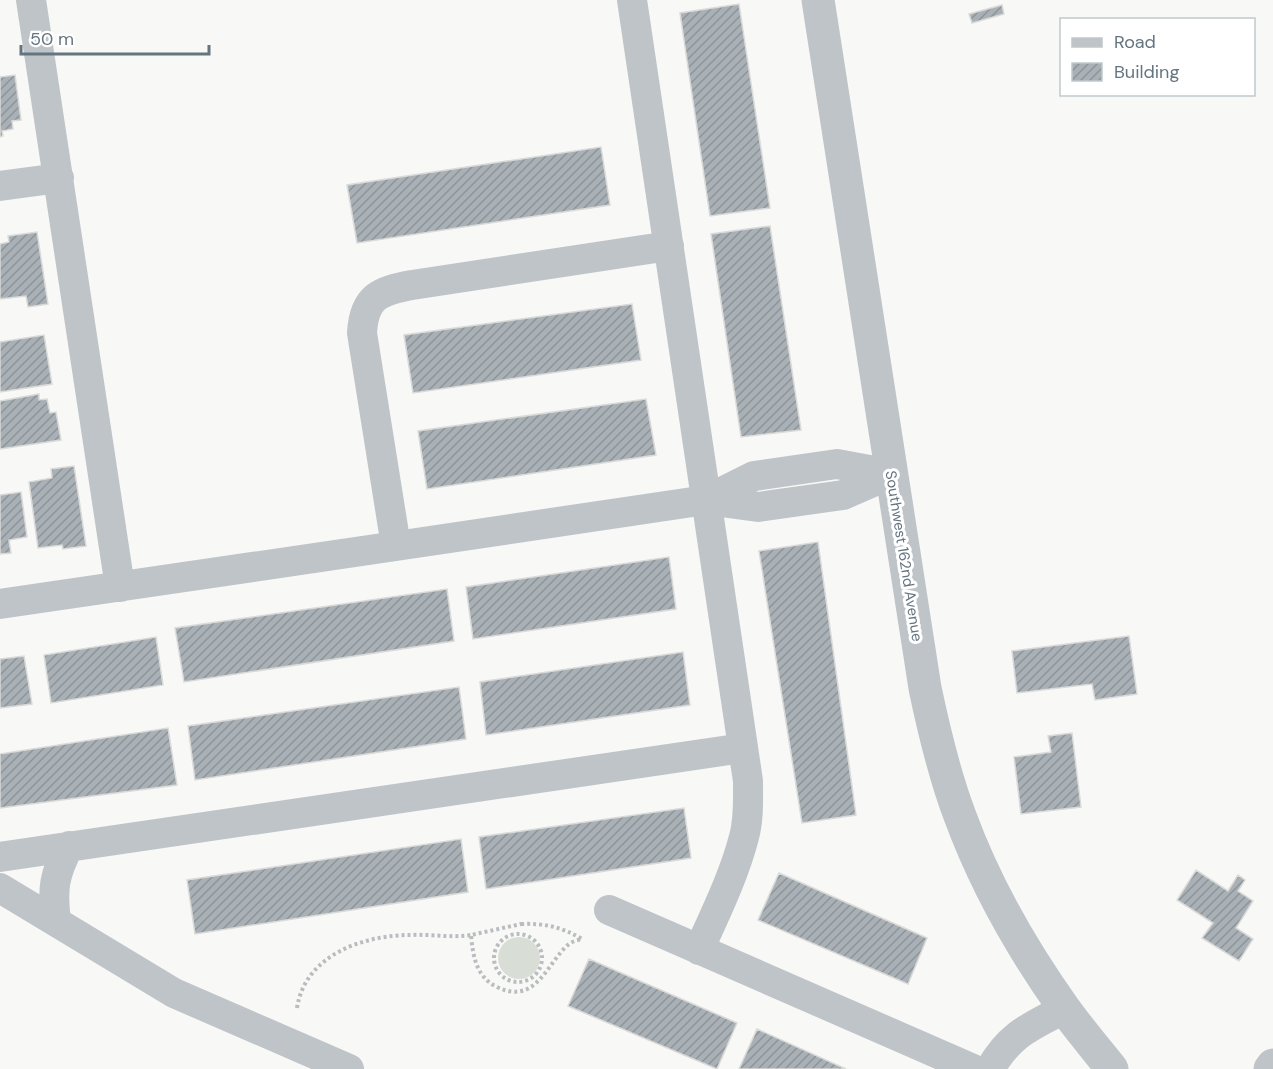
<svg xmlns="http://www.w3.org/2000/svg" width="1273" height="1069" font-family="'DM Sans',sans-serif">
<style>
.park{fill:#d8ddd5}
.building{fill:url(#building-hatch);stroke:#dadad8;stroke-width:1.5}
.lines{fill:none;stroke-linecap:round;stroke-linejoin:round}
.path{stroke:#babdc0;stroke-width:4;stroke-dasharray:3 3;stroke-linecap:butt}
.minor{stroke:#bfc4c8;stroke-width:30}
.tertiary{stroke:#bfc4c8;stroke-width:33}
.labels{text-anchor:middle;stroke-width:6;stroke-linejoin:round;paint-order:stroke}
.street-label{font-size:15px;fill:#657580;stroke:#fff}
</style>
<defs>
<pattern id="building-hatch" width="6" height="6" patternUnits="userSpaceOnUse" patternTransform="scale(1.5)"><rect width="6" height="6" fill="#a9b1b7"/><path d="M-1 1l2-2M0 6l6-6M5 7l2-2" fill="none" stroke="#8d959a"/></pattern>
</defs>
<rect width="100%" height="100%" fill="#f8f8f6"/>
<path class="park" d="M498 958a21 21 0 1 1 42 0a21 21 0 1 1-42 0Z"/>
<path class="building" d="M739,4L770,208L710,216L680,13Z
M1002,5L1004,14L972,23L969,14Z
M15,75L21,120L12,121L13,129L2,131L3,136L0,137V77Z
M601,147L610,205L357,243L347,185Z
M770,226L801,430L741,437L711,234Z
M37,232L48,304L28,307L26,296L0,299V244L9,242L8,236Z
M632,304L641,360L413,393L404,335Z
M44,335L52,384L0,392V342Z
M39,394V400L47,399L50,413L56,412L61,440L0,449V401Z
M646,399L656,455L427,489L418,431Z
M74,466L86,546L63,549L62,545L38,548L29,482L52,478L51,469Z
M21,492L27,537L9,540L11,553L0,554V495Z
M818,542L856,815L802,823L759,551Z
M669,557L676,609L473,639L466,587Z
M447,589L454,641L184,682L175,628Z
M1129,636L1137,694L1095,700L1092,684L1017,693L1012,651Z
M156,637L163,685L51,703L44,655Z
M683,652L690,705L486,735L480,682Z
M24,656L32,704L0,708V659Z
M459,687L466,739L195,780L188,726Z
M168,728L177,785L0,808V754Z
M1072,733L1081,807L1021,814L1014,757L1051,752L1048,736Z
M684,808L691,858L486,889L479,837Z
M461,839L468,892L195,934L187,880Z
M1196,870L1228,891L1238,875L1245,880L1238,891L1253,901L1236,928L1253,939L1239,961L1202,938L1213,923L1177,900Z
M779,873L927,938L908,984L758,920Z
M589,959L737,1023L717,1069L568,1006Z
M757,1029L846,1069H739Z"/>
<g class="lines">
<path class="path" d="M521,924C544,923 562,927 582,939C578,940 573,941 569,944C547,962 537,1006 497,987C476,977 473,956 471,935Z
M494 958a24 24 0 1 1 48 0a24 24 0 1 1-48 0Z
M297,1008C305,955 363,935 411,935C431,934 450,938 471,935"/>
<path class="minor" d="M31,0L120,587
M632,0L748,781C748,800 749,819 744,837C734,876 715,914 699,950
M0,186L59,178
M669,246L412,285C379,291 364,297 362,333L396,546L706,500L758,507L843,495L891,474
M706,500L754,476L837,464L891,474
M0,604L396,546
M0,857L743,748
M0,888L174,993L349,1069
M609,910L973,1069
M56,921C52,889 54,875 69,846
M990,1069C1010,1034 1030,1027 1064,1009"/>
<path class="tertiary" d="M818,0L925,688C934,731 944,774 960,816C985,884 1022,949 1064,1008C1079,1029 1096,1049 1112,1069
M1270,1069L1273,1065"/>
</g>
<g class="labels">
<g class="street-label">
<text transform="translate(904 556) rotate(81)" y="5">Southwest 162nd Avenue</text>
</g>
</g>
<rect x="1060" y="18" width="195" height="78" fill="#ffffff" stroke="#c1c8cc" stroke-width="1.5"/>
<rect x="1072" y="38" width="30" height="9" fill="#bfc4c8" stroke="#c1c8cc" stroke-width="1.5"/>
<text x="1114" y="48" font-size="18" fill="#657580">Road</text>
<rect x="1072" y="63" width="30" height="18" fill="url(#building-hatch)" stroke="#c1c8cc" stroke-width="1.5"/>
<text x="1114" y="78" font-size="18" fill="#657580">Building</text>
<path d="M21 45v9h188v-9" fill="none" stroke="#657580" stroke-width="3"/>
<text x="30" y="45" font-size="18" fill="#657580" stroke="#ffffff" stroke-width="4.5" paint-order="stroke">50 m</text>
</svg>
